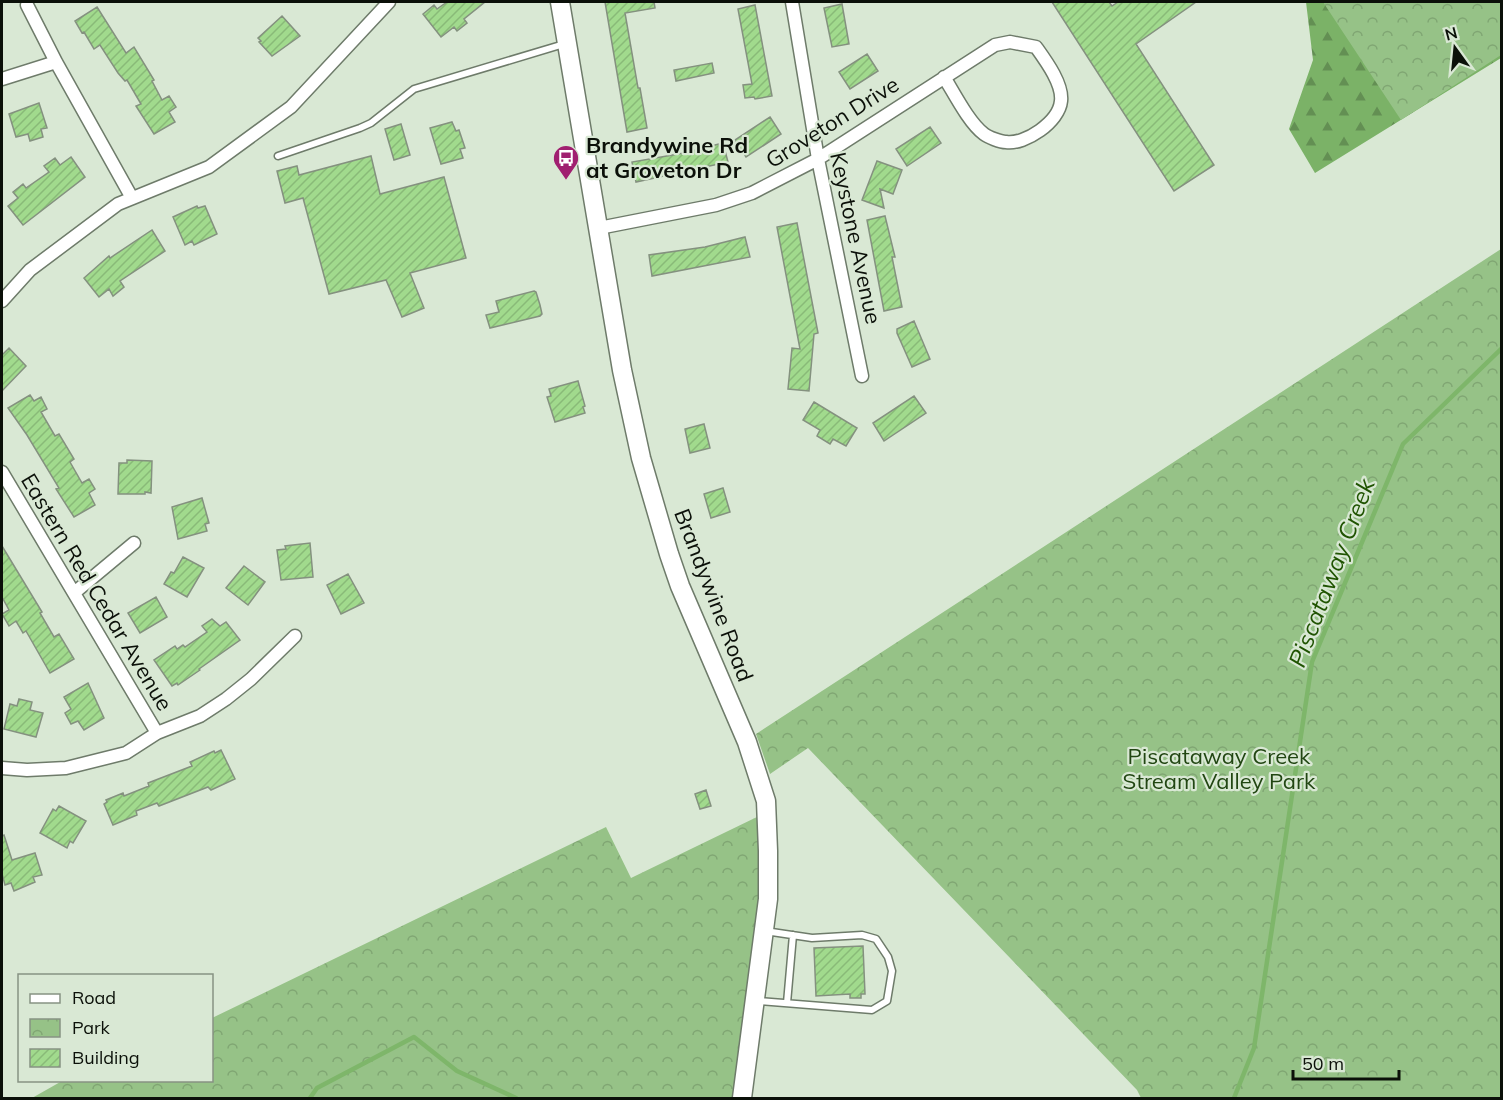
<svg xmlns="http://www.w3.org/2000/svg" width="1503" height="1100" font-family="Mulish,sans-serif">
<style>
.forest{fill:url(#forest-firs)}
.park{fill:url(#park-crowns)}
.lines{fill:none;stroke-linecap:round;stroke-linejoin:round}
.stream{stroke:#7eb66a;stroke-width:4.5}
.building{fill:url(#building-hatch);stroke:#84917f;stroke-width:1.5}
.service-casing{stroke:#6e7b6a;stroke-width:9}
.minor-casing{stroke:#6e7b6a;stroke-width:15}
.secondary-casing{stroke:#6e7b6a;stroke-width:21}
.service{stroke:#fff;stroke-width:6}
.minor{stroke:#fff;stroke-width:12}
.secondary{stroke:#fff;stroke-width:18}
.labels{text-anchor:middle;stroke-width:4.5;stroke-linejoin:round;paint-order:stroke}
.street-label{font-size:22px;fill:#0b1009;stroke:#d9e8d4}
.poi-label{font-size:22px;font-weight:bold;fill:#0b1009;stroke:#d9e8d4;text-anchor:start}
.park-label{font-size:22px;fill:#214612;stroke:#d9e8d4}
.water-label{font-size:24px;font-style:italic;fill:#205402;stroke:#d9e8d4}
</style>
<defs>
<pattern id="forest-firs" width="22" height="20" patternUnits="userSpaceOnUse" patternTransform="scale(1.5)"><rect width="22" height="20" fill="#7bb267"/><path d="M5 1l3.5 6h-7zM16 11l3.5 6h-7z" fill="#638f53"/></pattern>
<pattern id="park-crowns" width="20" height="18" patternUnits="userSpaceOnUse" patternTransform="scale(1.5)"><rect width="20" height="18" fill="#96c287"/><path d="M2 6a3 3 0 1 1 6 0M12 15a3 3 0 1 1 6 0" fill="none" stroke="#80a673"/></pattern>
<pattern id="building-hatch" width="6" height="6" patternUnits="userSpaceOnUse" patternTransform="scale(1.5)"><rect width="6" height="6" fill="#a1da8d"/><path d="M-1 1l2-2M0 6l6-6M5 7l2-2" fill="none" stroke="#89ba78"/></pattern>
</defs>
<rect width="100%" height="100%" fill="#d9e8d4"/>
<path class="forest" d="M1306,2H1501V58L1315,173L1289,129L1313,60Z"/>
<path class="park" d="M1323,2H1501V55L1401,120Z
M1501,249V1098H1141L1137,1090L808,748L770,774L756,734Z
M759,816L763,868L734,1098H32L62,1081L212,1080V1018L606,827L631,878Z"/>
<g class="lines">
<path class="stream" d="M310,1098L317,1088L414,1037L457,1071L516,1098
M1234,1098L1254,1048L1312,662L1403,444L1502,348"/>
</g>
<path class="building" d="M447,2H485L464,19L467,23L457,31L454,27L441,37L423,14L434,5L437,9Z
M605,2H654L655,8L625,13L638,88H640L647,128L627,132Z
M1052,2H1109L1112,6L1118,2H1196L1136,44L1214,165L1174,191Z
M842,4L849,44L832,47L824,8Z
M755,5L772,96L755,99L754,97L745,98L743,85L752,84L738,9Z
M97,7L126,53L134,47L154,80L152,81L162,100L169,96L176,107L169,112L175,122L154,134L136,106L141,104L127,80L125,81L118,73L100,45L94,49L84,32L82,33L75,21Z
M282,16L300,36L272,56L259,42L261,41L258,38Z
M867,54L878,71L850,89L839,72Z
M712,63L714,73L676,81L674,70Z
M39,103L47,128L41,129L43,137L30,141L28,134L16,137L9,114Z
M770,117L781,134L746,157L735,140Z
M452,122L456,131L459,130L465,148L460,149L463,158L441,164L430,128Z
M401,124L410,155L394,160L385,129Z
M930,127L941,143L907,166L896,149Z
M723,143L728,162L636,182L632,162L684,153Z
M371,156L380,194L444,177L466,258L410,273L424,308L402,317L386,280L329,294L303,198L285,203L277,171L297,166L299,175Z
M71,157L85,177L23,225L8,206L18,198L13,192L23,184L26,188L49,172L44,166L55,158L60,165Z
M877,161L902,170L893,194L880,189L884,208L862,200Z
M197,206L198,208L205,206L217,234L194,245L192,241L185,245L173,217Z
M885,216L895,257H892L902,307L884,311L867,220Z
M797,223L818,333L814,334L809,391L788,389L792,348L800,349L777,227Z
M152,230L165,251L120,281L124,287L113,296L109,289L99,297L84,278L109,256L110,258Z
M745,237L750,257L652,276L649,255L705,247Z
M534,291L536,292L540,305L542,314L540,316L490,328L486,315L499,312L496,301Z
M914,321L930,359L912,367L897,333V329Z
M9,348L26,366L2,391V355Z
M578,381L585,406L583,407L585,413L555,422L547,397L551,396L549,389Z
M30,395L34,401L41,397L47,409L41,412L55,436L59,434L74,459L70,462L82,483L89,479L95,489L89,493L95,505L74,517L56,489L59,488L27,435L8,408Z
M914,396L926,413L884,441L873,423Z
M814,402L857,428L846,446L833,439L830,444L817,436L820,430L803,420Z
M704,424L710,448L690,453L685,429Z
M127,460L152,461L151,493L145,492V494H118L119,463H127Z
M723,488L730,512L711,518L704,494Z
M202,498L209,523L205,524L207,531L178,539L172,507Z
M310,543L313,577L281,580L277,550L286,549L285,546Z
M2,546L42,612L40,613L54,637L59,634L74,659L50,673L26,631L23,633L16,621L9,626L2,614L9,610L2,597Z
M183,557L204,568L187,597L164,584L171,572L174,573Z
M244,566L265,582L248,605L226,588Z
M348,574L364,603L341,614L327,585Z
M156,597L167,617L140,633L128,613Z
M212,619L220,626L226,622L240,640L199,669L200,670L178,685L177,683L172,686L154,660L175,646L177,649L183,645L185,647L207,632L202,626Z
M88,683L104,718L84,730L78,721L71,724L65,713L71,709L64,697Z
M19,699L32,702L30,710L43,713L36,737L4,729L10,704L17,706Z
M221,750L235,779L211,790L208,787L159,806L157,803L136,811L137,815L113,825L104,804L107,802L106,800L123,793L124,796L149,786L148,783L192,766L190,762L214,751L215,753Z
M706,790L711,806L700,809L695,794Z
M59,806L86,821L73,843L70,841L67,848L40,833L53,809L56,811Z
M4,835L12,860L35,853L42,875L33,877L35,882L14,891L11,883L5,885L2,874V836Z
M863,946L865,994H861V998H850V994L816,996L814,948Z"/>
<g class="lines">
<g class="service-casing">
<path id="service" d="M278,156L360,128L371,123L414,89L564,44
M758,1001L872,1010L887,1001L892,971L888,957L876,939L862,935L812,938L765,931
M787,1003L793,935"/>
</g>
<g class="minor-casing">
<path id="minor" d="M792,2L818,159L862,376
M27,5L56,62L132,198
M2,79L56,62
M599,228L716,205L752,193L818,159L995,45L1010,42L1036,47C1046,61 1063,84 1061,101C1059,122 1025,145 1006,142C1000,142 988,137 984,134C969,123 954,93 944,77
M2,301L30,270L118,204L209,167L291,107L389,2
M2,472L157,733
M74,593L134,543
M2,768L27,770L66,768L126,753L157,733L200,716L226,699L251,679L295,636"/>
</g>
<g class="secondary-casing">
<path id="secondary" d="M560,2L622,370L641,458L669,554L680,586L747,742L766,801L768,851V899L742,1098"/>
</g>
<use href="#service" class="service"/>
<use href="#minor" class="minor"/>
<use href="#secondary" class="secondary"/>
</g>
<defs>
<g id="bus-pin" transform="scale(1.35)"><path d="M0 17L-7.5 6A9.5 9.5 0 1 1 7.5 6Z" fill="#a01f70" stroke="#d9e8d4"/><path d="M-5-6H5V4H4V6H2V4H-2V6H-4V4H-5ZM-3.5-4V0h7V-4ZM-3.5 1.2v1.5H-2V1.2ZM2 1.2v1.5H3.5V1.2Z" fill="#fff"/></g>
</defs>
<g fill-rule="evenodd">
<use href="#bus-pin" x="566" y="158"/>
</g>
<g class="labels">
<g class="street-label">
<text transform="translate(832 122) rotate(-32)" y="8">Groveton Drive</text>
<text transform="translate(856 238) rotate(78)" y="8">Keystone Avenue</text>
<text transform="translate(97 592) rotate(59)" y="8">Eastern Red Cedar Avenue</text>
<text transform="translate(714 595) rotate(69)" y="8">Brandywine Road</text>
</g>
<g class="poi-label">
<text x="586" y="153">Brandywine Rd<tspan x="586" dy="25">at Groveton Dr</tspan></text>
</g>
<g class="park-label">
<text x="1219" y="764">Piscataway Creek<tspan x="1219" dy="25">Stream Valley Park</tspan></text>
</g>
<g class="water-label">
<text transform="translate(1332 573) rotate(-69)" y="8">Piscataway Creek</text>
</g>
</g>
<rect width="1503" height="1100" fill="none" stroke="#0b1009" stroke-width="6"/>
<rect x="18" y="974" width="195" height="108" fill="#d9e8d4" stroke="#879283" stroke-width="1.5"/>
<rect x="30" y="994" width="30" height="9" fill="#ffffff" stroke="#879283" stroke-width="1.5"/>
<text x="72" y="1004" font-size="18" fill="#0b1009">Road</text>
<rect x="30" y="1019" width="30" height="18" fill="url(#park-crowns)" stroke="#879283" stroke-width="1.5"/>
<text x="72" y="1034" font-size="18" fill="#0b1009">Park</text>
<rect x="30" y="1049" width="30" height="18" fill="url(#building-hatch)" stroke="#879283" stroke-width="1.5"/>
<text x="72" y="1064" font-size="18" fill="#0b1009">Building</text>
<g transform="translate(1455 48) rotate(345)" stroke="#d9e8d4" stroke-width="4.5" paint-order="stroke">
<path d="M0-4.5L10 22L0 15L-10 22Z" fill="#0b1009"/>
<text y="-9" font-size="16" font-weight="bold" text-anchor="middle" fill="#0b1009">N</text>
</g>
<path d="M1293 1070v9h106v-9" fill="none" stroke="#0b1009" stroke-width="3"/>
<text x="1302" y="1070" font-size="18" fill="#0b1009" stroke="#d9e8d4" stroke-width="4.5" paint-order="stroke">50 m</text>
</svg>
